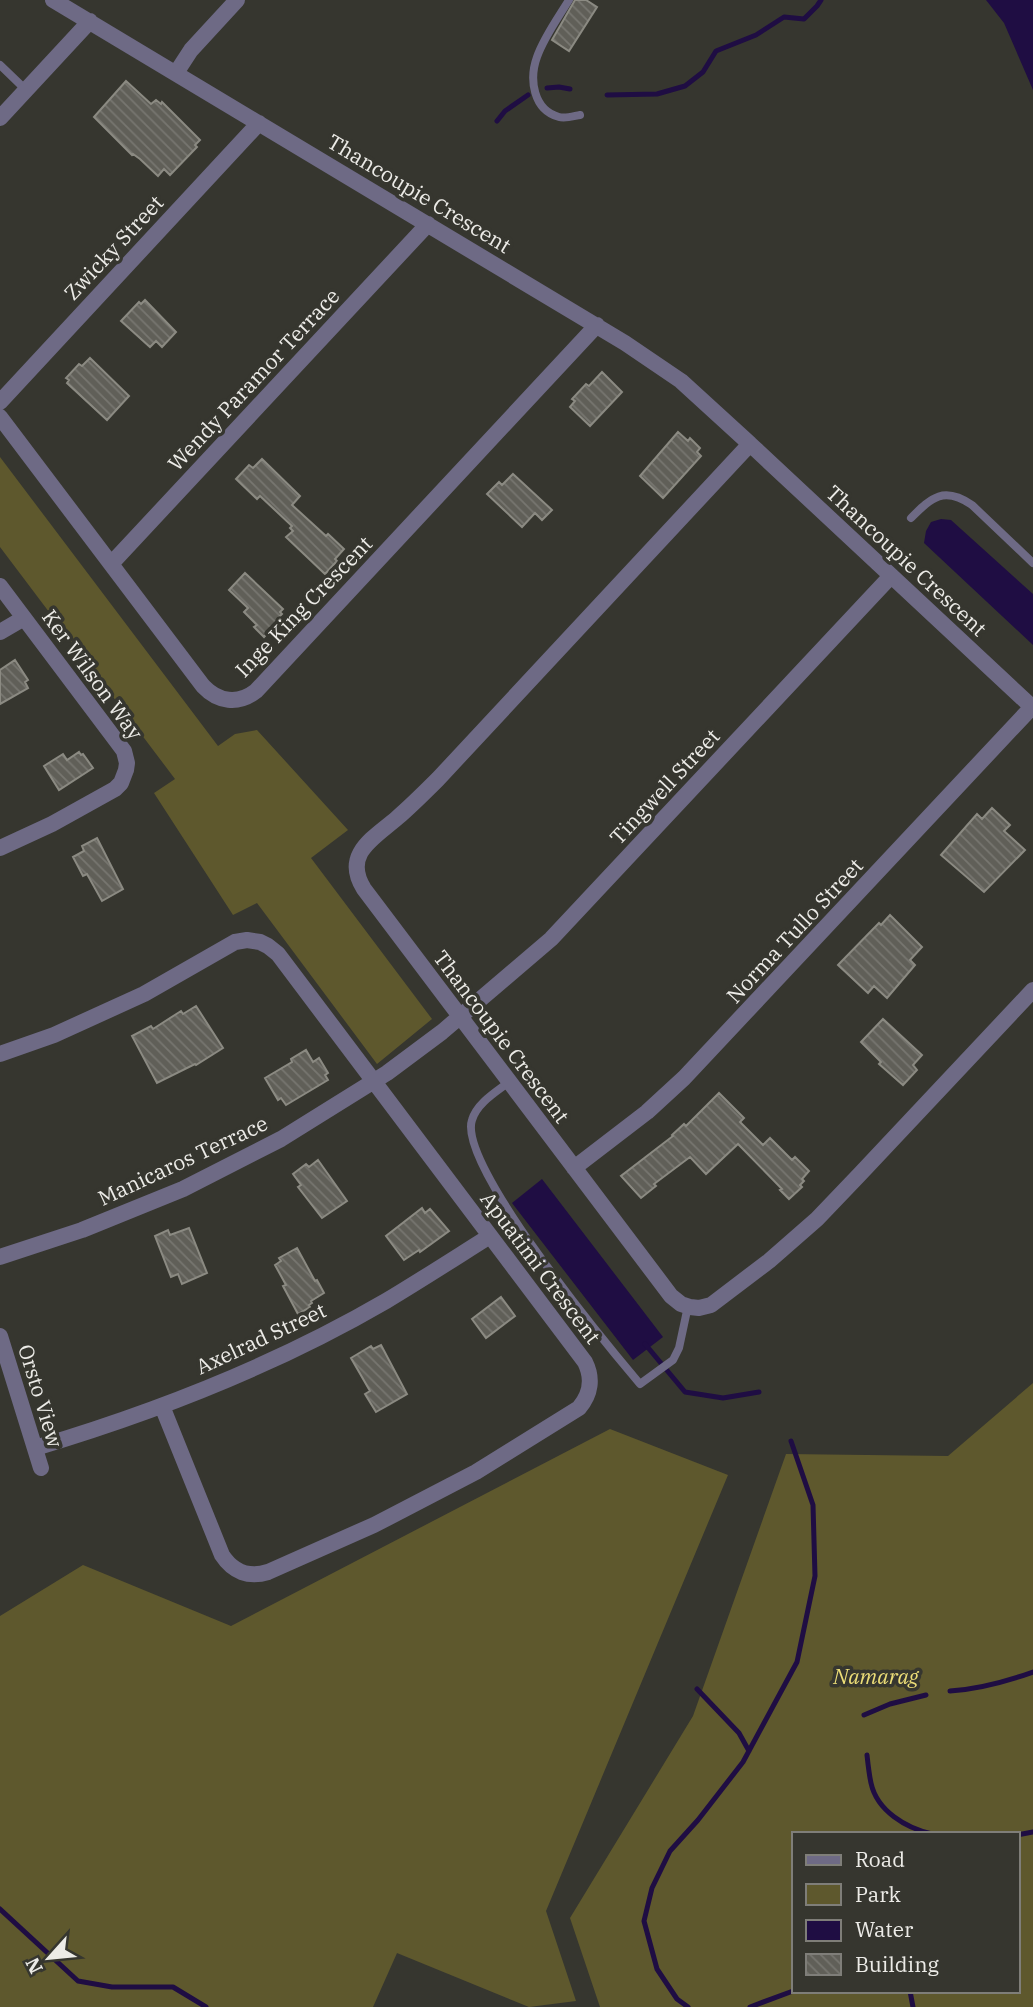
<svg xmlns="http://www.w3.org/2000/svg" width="1033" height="2007" font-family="'IBM Plex Serif',serif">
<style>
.green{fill:#5e582d;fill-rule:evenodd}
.water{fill:#1f0d43}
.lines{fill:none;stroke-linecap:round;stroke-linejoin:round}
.stream{stroke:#1f0d43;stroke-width:5}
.building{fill:url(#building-back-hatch);stroke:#8b8a82;stroke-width:2}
.service{stroke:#6e6a85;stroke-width:8}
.minor{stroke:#6e6a85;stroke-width:16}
.labels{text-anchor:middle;stroke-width:7;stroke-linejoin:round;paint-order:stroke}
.street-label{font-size:21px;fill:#ecebe7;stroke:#36362f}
.park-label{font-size:21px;font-style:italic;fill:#ecdd77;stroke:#36362f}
</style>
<defs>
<pattern id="building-back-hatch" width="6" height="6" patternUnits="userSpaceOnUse" patternTransform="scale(1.75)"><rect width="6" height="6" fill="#605f58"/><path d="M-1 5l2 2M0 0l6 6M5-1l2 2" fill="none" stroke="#777670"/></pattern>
</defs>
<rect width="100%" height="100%" fill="#36362f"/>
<path class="green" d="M0,457L218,746L235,734L257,730L348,830L311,858L432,1019L377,1064L257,903L233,915L154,793L175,779L0,547Z
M1033,1383V2007H600L570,1918L693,1716L786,1454L948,1456ZM793,1834H1017V1991H793Z
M610,1429L728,1475L546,1911L576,2001L529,2007L397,1953L373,2007H0V1616L83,1565L231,1626Z"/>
<path class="water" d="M986,0H1033V90L1004,23Z
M941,519L951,520L1033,594V645L924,543L926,531L931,522Z
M542,1179L663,1337L633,1360L512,1203Z"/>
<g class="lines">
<path class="stream" d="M547,88L559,87L570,89
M607,95L657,94L685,86L703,72L716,51L756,35L784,17L804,19L817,6L821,0
M497,121L505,111L528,95
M645,1344L685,1392L723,1398L759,1392
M697,1689L739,1733L749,1751
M950,1691C980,1689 1005,1682 1033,1672
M864,1715L890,1704L926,1695
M867,1755C868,1764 869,1774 871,1783C877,1811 906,1828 932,1834
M1017,1835L1033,1832
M0,1909L78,1981L112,1987H173L206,2007
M910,1991L913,2007
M688,2007L677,1999L657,1969L644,1921L652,1888L670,1851L698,1820L743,1762L797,1662L815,1576L813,1505L791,1441
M750,2007L793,1991"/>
</g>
<path class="building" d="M575,0H586L597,7L569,51L552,40Z
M126,81L151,104L156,100L161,104L162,102L200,140L195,145L197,147L170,175L164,169L158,176L140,159L133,154L132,155L94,117Z
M145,300L176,332L162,347L156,341L150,347L121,321L139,302L141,304Z
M90,358L129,396L107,420L67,383L69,380L66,378L79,364L82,366Z
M602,372L622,392L590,426L570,407L575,401L572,399L586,384L589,386Z
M678,432L688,441L690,438L700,448L697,452L701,456L663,498L640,476Z
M262,459L300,496L292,505L326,536L328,534L344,549L335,559L337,561L325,574L286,537L293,531L290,528L292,526L260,496L257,499L236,479L249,465L253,468Z
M513,474L552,510L542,520L535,513L522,527L487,494L499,482L502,485Z
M245,573L283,609L280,612L282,614L279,617L281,619L264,637L254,627L257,625L244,612L248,608L229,590Z
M15,660L28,680L25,682L28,688L0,704V670Z
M79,752L81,755L83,754L93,768L59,790L44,766L63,754L67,760Z
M992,808L1010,825L1004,831L1025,850L984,892L941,855L977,814L982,819Z
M97,838L123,889L102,901L87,874L83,876L73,857L84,851L82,846Z
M890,915L922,947L910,960L915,965L887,998L874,986L868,993L838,965L879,923L881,925Z
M196,1006L223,1048L196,1065L195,1064L157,1083L132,1036L151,1026L153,1029L181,1011L183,1014Z
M883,1019L922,1055L913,1065L917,1070L903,1085L879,1064L881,1062L861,1042Z
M306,1050L313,1062L319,1058L328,1073L325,1075L328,1080L286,1105L281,1098L278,1100L265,1078L292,1062L291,1059Z
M719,1093L744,1118L740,1122L763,1145L770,1138L792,1160L795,1157L809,1171L802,1179L804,1181L800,1185L802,1187L789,1199L780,1190L782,1189L738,1144L706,1174L690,1157L654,1184L656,1186L641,1198L621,1176L673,1136L672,1135L684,1124L686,1126Z
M318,1160L347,1201L322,1218L298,1187L301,1185L293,1174L306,1164L309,1167Z
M422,1208L425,1213L430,1209L449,1231L420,1252L419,1250L404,1260L386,1236Z
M189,1228L207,1273L182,1284L178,1274L171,1277L155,1236L168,1230L170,1235Z
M297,1248L315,1281L317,1280L324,1293L311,1301L312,1303L309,1305L310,1307L298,1314L283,1286L286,1285L275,1265L281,1261L279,1258Z
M501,1297L515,1316L486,1338L472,1319Z
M381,1345L407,1394L376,1412L365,1394L370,1391L351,1358L371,1346L373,1349Z"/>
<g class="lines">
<path class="service" d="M569,0C558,18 544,37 537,57C529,79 533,110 559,117C565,119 574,116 580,115
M0,65L26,90
M911,518C932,497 944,486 972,505L1033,563
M509,1082C496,1092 477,1103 472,1120C457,1164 607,1345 640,1384L673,1360L679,1348L688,1306"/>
<path class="minor" d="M53,0L625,343L681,381L750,444
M176,73L191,50L237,0
M0,118L90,21
M0,402L259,123
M0,417L203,686C218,702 238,705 256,691L597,325
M111,564L428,224
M0,586L124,751L127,763L126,770L121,783L115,789L52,824L0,848
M0,632L24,618
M1033,708L750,444L438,779C425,792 411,806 397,818C374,838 342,854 364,889L671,1296L681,1304L690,1307L699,1308L711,1305L769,1261L817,1219L861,1173L1033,990
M0,1054L54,1035L144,994L235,942L247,940L260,942L268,946L278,954L585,1362C593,1378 591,1394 579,1408L476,1472L374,1525L268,1572C249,1578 233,1572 222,1555L162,1406
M574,1168L647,1112L684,1078L1032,707
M0,1257L82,1230L183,1189L281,1139L387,1073L442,1032L551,939L891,576
M0,1336L41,1468
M35,1448C156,1412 276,1365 386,1301C421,1280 455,1258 490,1236"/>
</g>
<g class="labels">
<g class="street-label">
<text transform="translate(419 194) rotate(31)" y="7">Thancoupie Crescent</text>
<text transform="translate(114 248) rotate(-47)" y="7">Zwicky Street</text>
<text transform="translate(254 380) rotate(-47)" y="7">Wendy Paramor Terrace</text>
<text transform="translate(906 561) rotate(43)" y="7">Thancoupie Crescent</text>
<text transform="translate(304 607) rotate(-46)" y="7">Inge King Crescent</text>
<text transform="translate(92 675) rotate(54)" y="7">Ker Wilson Way</text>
<text transform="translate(665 787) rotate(-47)" y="7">Tingwell Street</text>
<text transform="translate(795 931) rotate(-47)" y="7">Norma Tullo Street</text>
<text transform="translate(501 1037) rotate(53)" y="7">Thancoupie Crescent</text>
<text transform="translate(183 1161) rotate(-25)" y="7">Manicaros Terrace</text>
<text transform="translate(540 1268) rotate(53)" y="7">Apuatimi Crescent</text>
<text transform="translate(261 1339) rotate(-25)" y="7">Axelrad Street</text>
<text transform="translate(40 1396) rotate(73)" y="7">Orsto View</text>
</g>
<g class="park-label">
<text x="876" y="1684">Namarag</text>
</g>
</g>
<rect x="792" y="1832" width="228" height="161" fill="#36362f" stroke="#7f7e79" stroke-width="2"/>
<rect x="806" y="1855" width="35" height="10" fill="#6e6a85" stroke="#7f7e79" stroke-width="2"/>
<text x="855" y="1867" font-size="21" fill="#ecebe7">Road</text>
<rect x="806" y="1884" width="35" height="21" fill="#5e582d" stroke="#7f7e79" stroke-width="2"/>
<text x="855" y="1902" font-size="21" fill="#ecebe7">Park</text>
<rect x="806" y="1920" width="35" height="21" fill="#1f0d43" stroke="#7f7e79" stroke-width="2"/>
<text x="855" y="1937" font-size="21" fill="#ecebe7">Water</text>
<rect x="806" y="1954" width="35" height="21" fill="url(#building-back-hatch)" stroke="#7f7e79" stroke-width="2"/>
<text x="855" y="1972" font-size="21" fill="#ecebe7">Building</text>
<g transform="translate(49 1958) rotate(243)" stroke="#36362f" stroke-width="5" paint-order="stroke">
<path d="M0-5L12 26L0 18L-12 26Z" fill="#ecebe7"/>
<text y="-10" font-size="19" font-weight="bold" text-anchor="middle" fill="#ecebe7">N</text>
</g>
</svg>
